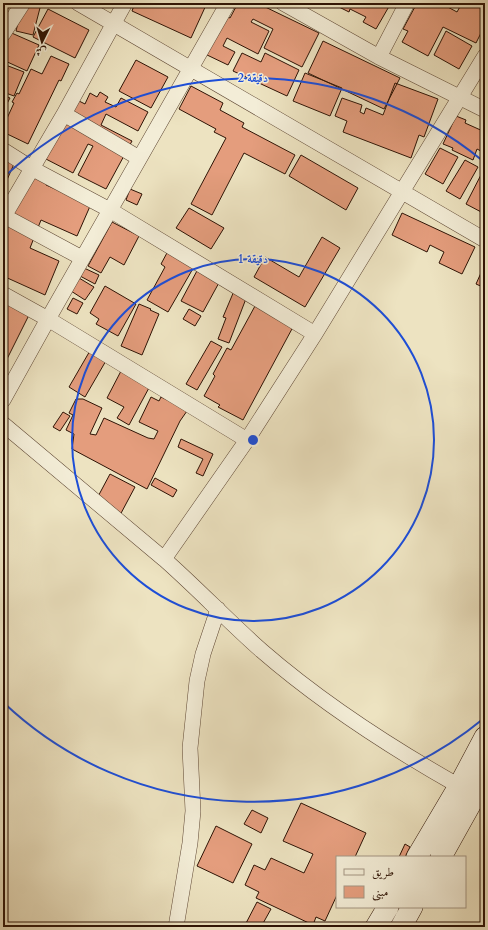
<svg xmlns="http://www.w3.org/2000/svg" width="488" height="930" font-family="Cardo,Amiri,serif">
<style>
.building{fill:#e49d7d;stroke:#2e1305}
.lines{fill:none;stroke-linecap:round;stroke-linejoin:round}
.street-casing{stroke:#5e4734;stroke-width:16}
.secondary-casing{stroke:#2e1305;stroke-width:22}
.street{stroke:#f3edd7;stroke-width:15}
.secondary{stroke:#f3edd7;stroke-width:21}
.ring{fill:none;stroke:#1d4ed8;stroke-width:2}
.centre{fill:#1d4ed8;stroke:#f3edd7;stroke-width:2}
.ring-label{font-size:12px;text-anchor:middle;font-weight:bold;fill:#1d4ed8;stroke:#f3edd7;stroke-width:3;stroke-linejoin:round;paint-order:stroke}
</style>
<rect width="100%" height="100%" fill="#ede3c1"/>
<filter id="stains"><feTurbulence type="fractalNoise" baseFrequency=".005" numOctaves="4"/><feColorMatrix values="0 0 0 0 .2 0 0 0 0 .09 0 0 0 0 .02 0 0 0 .5 -.17"/></filter>
<radialGradient id="worn" r=".72"><stop offset=".6" stop-color="#630" stop-opacity="0"/><stop offset="1" stop-color="#630" stop-opacity=".3"/></radialGradient>
<path class="building" d="M23,3L41,4L33,35L16,31Z
M135,3H207L191,38L132,11Z
M238,3H257L319,33L302,67L264,48L273,29L253,19L251,22L269,31L258,54L227,38L223,46L235,52L228,65L205,54L224,15L230,18Z
M331,3H391L376,29L363,22L366,17L350,9L349,12Z
M417,3H445L444,5L457,12L462,3H485V25L476,43L443,27L428,56L402,42L408,31L403,29Z
M48,9L89,30L75,58L33,37Z
M7,31L39,45L27,71L3,60V38Z
M446,31L472,46L459,69L434,55Z
M323,41L400,78L384,109L308,73Z
M242,53L261,62L265,53L299,70L287,96L233,71Z
M51,56L69,64L61,81L59,80L28,144L3,132V127L14,103L12,102L17,93L19,94L31,69L42,74Z
M136,60L168,77L151,108L119,91Z
M3,64L24,72L14,96L3,92V83L6,75L3,74Z
M305,73L342,88L330,116L293,101Z
M395,83L438,99L424,137L419,135L411,158L343,132L347,121L335,116L342,98L362,105L360,112L364,114L366,108L383,115Z
M191,86L223,103L220,110L244,123L242,127L295,155L285,174L244,153L212,215L191,204L226,138L214,132L216,129L179,109Z
M100,92L108,97L105,102L116,107L121,98L148,112L138,131L106,114L101,125L132,141L106,189L78,175L93,146L88,144L73,173L44,158L75,99L85,104L90,93L97,97Z
M3,95L10,98L3,111Z
M456,116L466,120L465,123L485,132V153L477,149L473,160L452,150L453,148L443,144Z
M440,148L458,157L443,184L425,174Z
M3,151L17,157L3,189Z
M301,155L358,188L346,210L289,176Z
M465,160L478,167L460,199L446,191Z
M485,167V214L466,204Z
M28,169L49,178L46,185L91,204L77,236L41,220L30,248L59,261L45,295L3,276V227Z
M130,189L142,194L137,205L126,200Z
M189,208L224,228L211,249L176,228Z
M402,213L475,247L462,274L439,263L444,252L430,245L427,252L392,235Z
M112,222L139,236L124,265L110,257L101,273L88,266Z
M322,237L340,248L305,307L254,277L265,257L299,277Z
M168,251L195,265L168,312L147,300L165,267L161,264Z
M485,264V288L476,284Z
M199,267L221,279L203,312L181,301Z
M84,268L99,275L95,284L80,276Z
M79,278L94,287L85,300L71,291Z
M105,286L136,304L118,336L96,324L99,319L90,313Z
M234,291L247,296L229,343L218,339L226,318L223,317Z
M73,298L83,303L77,314L67,309Z
M3,300L30,313L3,367Z
M139,304L151,309L150,310L159,314L142,355L121,346Z
M255,306L293,327L243,420L218,407L220,405L204,396L215,376L213,374L227,348L231,350Z
M189,309L201,316L195,326L183,319Z
M211,341L222,347L197,390L186,384Z
M91,349L107,359L85,397L69,387Z
M121,371L150,386L129,425L117,418L124,407L107,398Z
M151,397L159,401L161,397L176,404L187,411L180,421L147,489L72,449L74,434L66,430L73,415L69,413L76,399H83L102,408L90,434L96,435L104,418L148,438L154,439L158,431L139,422Z
M63,412L70,416L60,431L53,427Z
M181,439L213,454L203,476L196,473L203,459L178,447Z
M110,474L135,487L119,517L94,504Z
M155,478L177,490L173,497L151,485Z
M301,803L366,833L355,857H337V895L325,921L316,917L313,925L256,898L259,892L245,885L254,865L265,870L271,858L304,873L313,854L283,841Z
M252,810L268,818L261,833L244,824Z
M216,826L252,844L233,883L197,866Z
M405,844L410,847L405,857H399Z
M257,902L271,909L261,927H244Z
M485,916V927H454L482,924L481,917Z"/>
<g class="lines">
<g class="street-casing">
<path id="street" d="M78,3L485,240
M283,3L379,57L485,110
M3,34L23,3
M379,57L407,3
M64,114L139,158
M3,150L33,169L110,210L315,334
M4,216L82,258
M3,218L64,114L125,3
M3,294L48,319L247,440
M3,400L48,319L228,3
M3,424L164,559C198,589 228,621 262,651C322,703 390,747 459,786
M164,559L247,440L315,334L485,56
M176,927L190,843L193,811L190,748L197,681L203,654L218,609"/>
</g>
<g class="secondary-casing">
<path id="secondary" d="M417,857L459,786L485,737
M441,857L485,778
M376,927L388,907
M401,927L412,907"/>
</g>
<use href="#street" class="street"/>
<use href="#secondary" class="secondary"/>
</g>
<g class="ring">
<circle cx="253" cy="440" r="181"/>
<path d="M483 719A362 362 0 0 1 4 703M4 177A362 362 0 0 1 483 161"/>
</g>
<circle cx="253" cy="440" r="6" class="centre"/>
<g class="ring-label">
<text x="253" y="82">2 دقيقة</text>
<text x="253" y="263">1 دقيقة</text>
</g>
<rect width="488" height="930" fill="none" stroke="#ede3c1" stroke-width="16"/>
<rect x="4" y="4" width="480" height="922" fill="none" stroke="#2e1305" stroke-width="2"/>
<rect x="8" y="8" width="472" height="914" fill="none" stroke="#2e1305"/>
<rect x="336" y="856" width="130" height="52" fill="#f3edd7" stroke="#a49683"/>
<rect x="344" y="869" width="20" height="6" fill="#f3edd7" stroke="#a49683"/>
<text x="372" y="876" font-size="12" fill="#2e1305">طريق</text>
<rect x="344" y="886" width="20" height="12" fill="#e49d7d" stroke="#a49683"/>
<text x="372" y="896" font-size="12" fill="#2e1305">مبنى</text>
<g transform="translate(42 42) rotate(185)" stroke="#f3edd7" stroke-width="3" paint-order="stroke">
<path d="M0-3L7 15L0 10L-7 15Z" fill="#2e1305"/>
<text y="-6" font-size="11" font-weight="bold" text-anchor="middle" fill="#2e1305">ش</text>
</g>
<rect width="100%" height="100%" filter="url(#stains)"/>
<rect width="100%" height="100%" fill="url(#worn)"/>
</svg>
